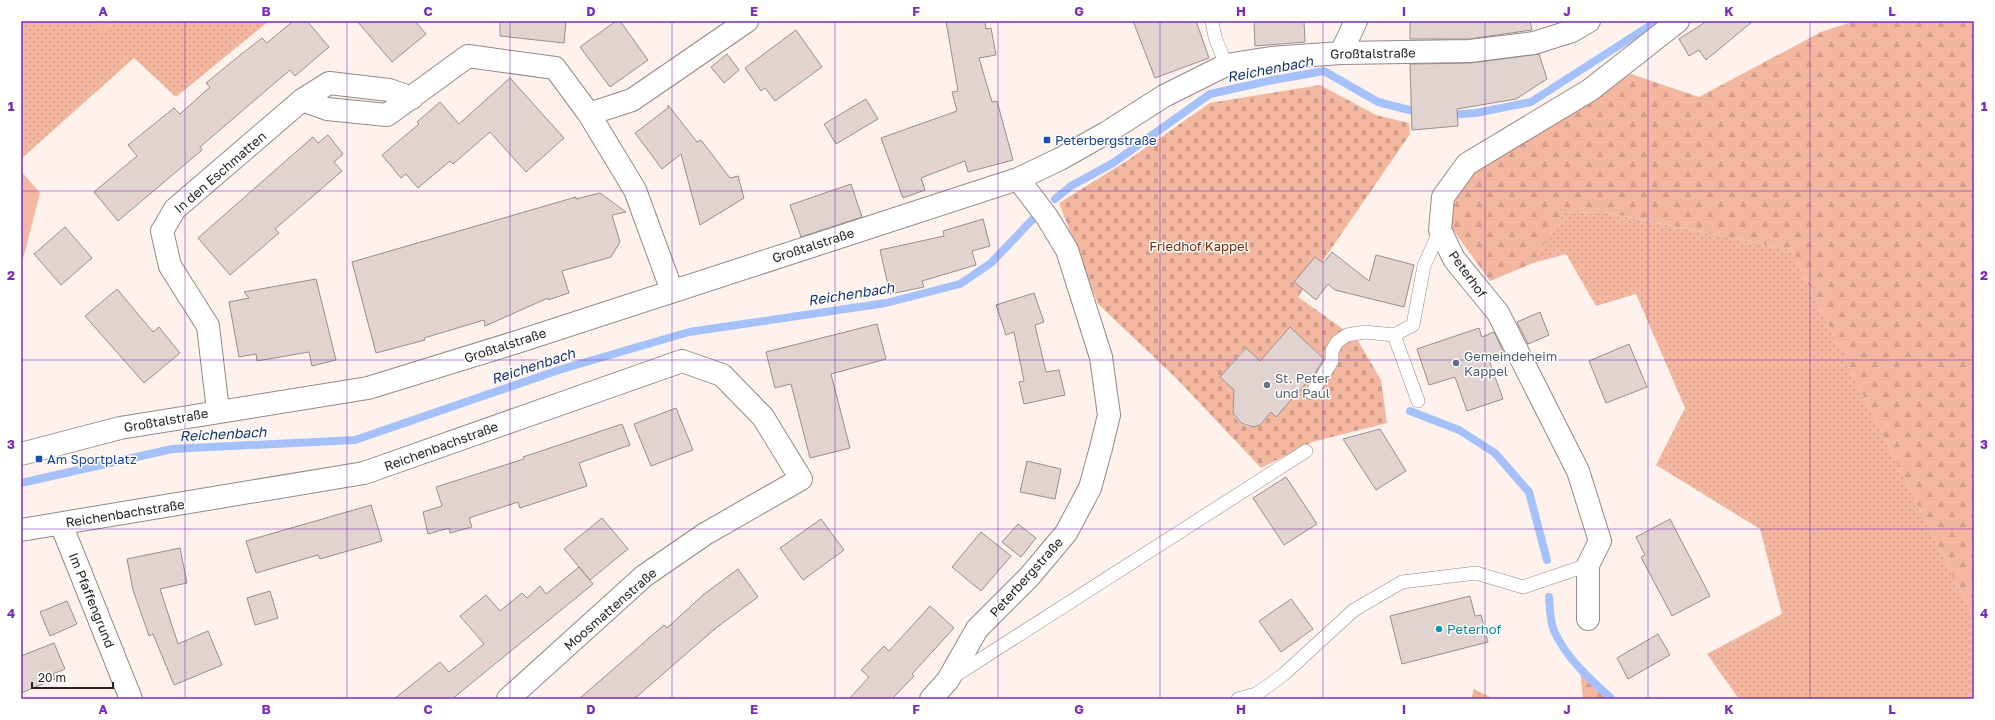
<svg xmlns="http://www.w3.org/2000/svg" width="1995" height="720" font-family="'Golos Text',sans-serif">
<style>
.grass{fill:url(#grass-dots)}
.forest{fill:url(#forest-firs)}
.cemetery{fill:url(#cemetery-stones);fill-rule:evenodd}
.pitch{fill:#f3b7a0}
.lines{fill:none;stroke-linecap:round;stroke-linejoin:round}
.stream{stroke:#a4c1fb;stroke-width:8}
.building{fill:#e1d4d0;stroke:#9a8e8a}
.service-casing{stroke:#958985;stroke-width:14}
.minor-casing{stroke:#958985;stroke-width:24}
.service{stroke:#fff;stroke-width:13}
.minor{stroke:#fff;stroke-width:22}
.grid{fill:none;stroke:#7b2cbf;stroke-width:1;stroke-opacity:0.55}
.transit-dot{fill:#1a4fb4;stroke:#fff;stroke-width:1.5}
.service-dot{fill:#5c6f8a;stroke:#fff;stroke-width:1.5}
.worship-dot{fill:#6b7280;stroke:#fff;stroke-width:1.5}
.culture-dot{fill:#0f9aa8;stroke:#fff;stroke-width:1.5}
.labels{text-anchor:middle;stroke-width:3;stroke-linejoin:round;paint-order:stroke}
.street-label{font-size:13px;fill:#262220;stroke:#fff}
.transit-label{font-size:13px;fill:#164399;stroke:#fff;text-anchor:start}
.park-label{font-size:13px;fill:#782a03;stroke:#fff}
.service-label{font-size:13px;fill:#4e5e75;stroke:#fff;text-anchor:start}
.worship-label{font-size:13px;fill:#5b616d;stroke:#fff;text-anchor:start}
.culture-label{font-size:13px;fill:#0d838f;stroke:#fff;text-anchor:start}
.water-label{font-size:14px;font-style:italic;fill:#153172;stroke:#fff}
.neatline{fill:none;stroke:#7b2cbf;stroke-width:1.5}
.grid-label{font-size:13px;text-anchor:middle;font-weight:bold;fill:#7b2cbf}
</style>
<defs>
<pattern id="grass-dots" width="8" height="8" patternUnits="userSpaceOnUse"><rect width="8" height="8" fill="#f3b7a0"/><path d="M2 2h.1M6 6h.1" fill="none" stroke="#d09d8a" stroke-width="1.8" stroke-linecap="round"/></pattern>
<pattern id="forest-firs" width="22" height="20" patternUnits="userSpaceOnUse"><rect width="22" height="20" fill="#f3b7a0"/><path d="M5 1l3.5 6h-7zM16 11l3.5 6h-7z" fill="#d09d8a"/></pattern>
<pattern id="cemetery-stones" width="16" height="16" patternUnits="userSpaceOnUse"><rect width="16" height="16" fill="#f3b7a0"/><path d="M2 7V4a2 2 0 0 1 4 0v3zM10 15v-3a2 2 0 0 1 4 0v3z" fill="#d09d8a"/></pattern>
</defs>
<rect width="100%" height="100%" fill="#fff2ed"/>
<path class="grass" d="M21,21H97L101,33L115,21H269L176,97L134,58L21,159Z
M1603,212L1791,250L1974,618V699H1739L1707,654L1782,614L1760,529L1656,465L1685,408L1636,294L1596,306L1566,254L1533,263L1563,213Z
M1474,689L1494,699H1471Z"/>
<path class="forest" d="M97,21H115L101,34Z
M1855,21H1974V618L1791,250L1604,212L1563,213L1533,263L1490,281L1448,223L1463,176L1631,74L1699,97L1821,32Z
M1580,668L1616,699H1583Z"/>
<path class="cemetery" d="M1320,85L1376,115L1409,123L1410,134L1298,297L1357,339L1381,380L1387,423L1312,442L1261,468L1176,378L1098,304L1059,203L1125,162L1210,103ZM1290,328L1326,360L1276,416L1271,412C1268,416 1264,421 1260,424C1246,434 1221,414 1239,394L1220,377L1245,348L1260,361Z"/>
<path class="pitch" d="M21,171L40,193L21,267Z"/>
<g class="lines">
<path class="stream" d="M1447,115L1476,113L1531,102L1657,21
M1055,199L1071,186L1113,163L1210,94L1273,80L1324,71L1378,102L1421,113
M1410,411L1459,430L1495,453L1529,492L1547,560
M21,483L172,449L355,440L562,369L689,332L886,303L960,284L991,263L1032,220
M1549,597C1550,607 1550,622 1554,631C1567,659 1590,679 1612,699"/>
</g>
<path class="building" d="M293,21H307L329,47L295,76L290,70L200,147L202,150L118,221L94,192L137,156L128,145L174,108L180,114L210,87L206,83L239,56L262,38L267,43Z
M357,21H415L426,34L392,62Z
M500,21H566L564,43L500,36Z
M616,21H620L648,60L610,87L580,47Z
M946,21H985L986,29L991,28L996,55L979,58L992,102L997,101L1013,160L968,172L965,161L921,178L925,190L903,198L881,138L957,111L952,92L958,91Z
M1133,21H1196L1209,58L1155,78Z
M1254,21H1304L1305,42L1255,46Z
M1410,21H1530L1532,30L1469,39H1410Z
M1707,21H1753L1706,60L1699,50L1689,56L1679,39Z
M796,30L822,67L775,101L765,88L761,91L745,68Z
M727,54L739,70L724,83L711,67Z
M1539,54L1547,79L1516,99L1457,109L1458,126L1412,130L1410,64L1471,63Z
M510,78L564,138L526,172L490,132L453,164L450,161L418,188L406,174L401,178L382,155L419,124L417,122L440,102L459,124Z
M866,99L878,119L836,144L824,124Z
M668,105L697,142L701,140L730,178L738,176L744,198L700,225L681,154L662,169L635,133L668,108Z
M328,135L343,154L334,162L342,171L275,229L279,233L230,275L198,238L313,137L318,143Z
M851,184L862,217L801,237L790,205Z
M600,193L626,212L612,215L620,242L611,257L562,271L569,293L548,300V298L485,326L484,320L424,338L425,340L376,353L352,262L576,197V199Z
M983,219L990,246L972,251L976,265L922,281L924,287L890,294L880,250L944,236L943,231Z
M65,227L92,258L61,285L34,254Z
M1332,252L1369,281L1376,255L1414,265L1404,307L1335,290L1328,284L1316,300L1294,282L1315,257L1323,263Z
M316,279L336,360L312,366L309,352L257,361L256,354L239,357L229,302L249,298L244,292Z
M117,289L153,332L159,327L180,353L144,383L85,316Z
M1034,293L1044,322L1035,325L1046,372L1059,370L1065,395L1024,404L1019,382L1024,381L1014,332L1006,335L996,305Z
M1540,312L1549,335L1528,344L1517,322Z
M877,324L886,359L831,374L850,448L810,458L791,384L775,388L766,352Z
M1290,327L1324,359L1315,373L1276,417L1271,412L1260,425L1253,427L1241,423L1233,413L1234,390L1220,377L1246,348L1260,361Z
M1479,328L1482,337L1494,332L1504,353L1489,360L1503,399L1467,411L1455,377L1429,385L1417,349Z
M1629,344L1647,387L1606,403L1589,361Z
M676,408L693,450L651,466L634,424Z
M622,424L630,445L579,463L587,486L520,508L518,502L469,518L472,527L450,533L449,528L428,534L423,512L442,506L436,487L524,459L523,457Z
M1380,429L1406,471L1376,490L1343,439Z
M1027,461L1061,469L1055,499L1020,492Z
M1286,477L1317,524L1284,545L1253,498Z
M371,505L382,541L320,559L318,555L256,573L246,541Z
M602,518L628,549L590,580L564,549Z
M821,519L844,550L803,580L780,548Z
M1670,519L1710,596L1672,616L1641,557L1645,555L1636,537Z
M1018,524L1036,538L1021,557L1002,542Z
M981,532L1011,556L981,591L952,567Z
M180,548L187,583L160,589L178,644L208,631L222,665L174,685L153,634L149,636L133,590L127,559Z
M579,567L593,584L452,699H394L440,662L449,672L484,644L460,616L486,595L500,611L522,593L527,598L540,586L546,594Z
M738,569L758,597L716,628L634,699H579L664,625L667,628L703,595Z
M270,591L278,618L255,625L247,598Z
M1470,596L1475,616L1481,615L1488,642L1402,664L1390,616Z
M1291,599L1313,629L1281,652L1259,621Z
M67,601L77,624L50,636L40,612Z
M930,606L954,628L912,674L914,676L892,699H849L869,677L861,670L884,646L889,651Z
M1658,634L1670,655L1628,679L1617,658Z
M54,643L65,669L53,674L55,679L21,693V656Z"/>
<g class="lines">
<g class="service-casing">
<path id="service" d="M1212,21L1215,37L1226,65
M1394,335L1418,401
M1312,393L1332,361V351L1337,342L1347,335L1365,332L1394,335L1413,325L1424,266L1440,230
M953,677L1306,451
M1238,699L1256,694L1268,686L1284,674L1354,610L1402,582L1476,573L1523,587L1588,565"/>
</g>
<g class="minor-casing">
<path id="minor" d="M1341,53L1356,21
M302,100L327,109L387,115L468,56L555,68L589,114L635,190L672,291
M589,114L632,100L747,21
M218,411L208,326L170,266L162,231L175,209L302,100L329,83L389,90L412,98
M21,454L120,428L368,388L517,342L1018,179L1060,159L1106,133L1164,96L1226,65L1271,58L1341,53L1470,51L1534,43L1572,31L1589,21
M61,524L131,699
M21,530L364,473L682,361L722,375L763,417L801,479L705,534L644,576L508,699
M1588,619V565L1600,541L1578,471L1498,313L1454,259L1440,230L1443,197L1467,164L1590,90L1678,21
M931,699L948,680L977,629L1029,577L1066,533L1090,488L1101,448L1109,415L1101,357L1067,250L1047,217L1018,179"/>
</g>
<use href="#service" class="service"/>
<use href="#minor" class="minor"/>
</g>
<path class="grid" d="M185,21V699M347,21V699M510,21V699M672,21V699M835,21V699M998,21V699M1160,21V699M1323,21V699M1485,21V699M1648,21V699M1810,21V699M21,191H1974M21,360H1974M21,529H1974"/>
<g class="transit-dot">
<rect x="1043" y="136" width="8" height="8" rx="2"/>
<rect x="35" y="455" width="8" height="8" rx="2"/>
</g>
<circle class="service-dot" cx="1456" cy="363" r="4"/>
<circle class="worship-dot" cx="1267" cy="385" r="4"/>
<circle class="culture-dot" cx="1439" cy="629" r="4"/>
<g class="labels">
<g class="street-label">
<text transform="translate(1373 53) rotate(-1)" y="5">Großtalstraße</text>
<text transform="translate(220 172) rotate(-41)" y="5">In den Eschmatten</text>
<text transform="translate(813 245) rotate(-18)" y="5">Großtalstraße</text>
<text transform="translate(1468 274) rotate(54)" y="5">Peterhof</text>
<text transform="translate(505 345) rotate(-18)" y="5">Großtalstraße</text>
<text transform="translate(166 420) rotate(-10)" y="5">Großtalstraße</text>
<text transform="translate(441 446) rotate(-20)" y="5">Reichenbachstraße</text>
<text transform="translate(125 513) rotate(-9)" y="5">Reichenbachstraße</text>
<text transform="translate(1026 577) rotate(-48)" y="5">Peterbergstraße</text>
<text transform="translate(92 600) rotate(68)" y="5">Im Pfaffengrund</text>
<text transform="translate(610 609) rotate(-41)" y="5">Moosmattenstraße</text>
</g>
<g class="transit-label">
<text x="1055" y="145">Peterbergstraße</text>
<text x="47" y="464">Am Sportplatz</text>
</g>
<g class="park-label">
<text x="1199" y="251">Friedhof Kappel</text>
</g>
<g class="service-label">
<text x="1464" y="361">Gemeindeheim<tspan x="1464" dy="15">Kappel</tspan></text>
</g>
<g class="worship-label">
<text x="1275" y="383">St. Peter<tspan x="1275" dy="15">und Paul</tspan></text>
</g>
<g class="culture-label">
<text x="1447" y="634">Peterhof</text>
</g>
<g class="water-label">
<text transform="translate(1270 69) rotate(-11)" y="5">Reichenbach</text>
<text transform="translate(851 294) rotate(-9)" y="5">Reichenbach</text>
<text transform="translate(533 366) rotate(-18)" y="5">Reichenbach</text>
<text transform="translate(223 434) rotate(-3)" y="5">Reichenbach</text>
</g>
</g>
<rect width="1995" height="720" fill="none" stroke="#ffffff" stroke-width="44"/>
<path d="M32 682v6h81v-6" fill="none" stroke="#262220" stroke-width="2"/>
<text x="38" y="682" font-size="12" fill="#262220" stroke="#ffffff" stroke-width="3" paint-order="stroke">20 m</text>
<rect x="22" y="22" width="1951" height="676" class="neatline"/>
<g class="grid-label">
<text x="103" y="16">A</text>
<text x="266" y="16">B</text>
<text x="428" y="16">C</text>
<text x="591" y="16">D</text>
<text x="754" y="16">E</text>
<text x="916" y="16">F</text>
<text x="1079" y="16">G</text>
<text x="1241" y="16">H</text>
<text x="1404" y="16">I</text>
<text x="1567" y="16">J</text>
<text x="1729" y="16">K</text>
<text x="1892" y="16">L</text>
<text x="11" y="111">1</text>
<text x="1984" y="111">1</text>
<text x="11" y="280">2</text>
<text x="1984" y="280">2</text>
<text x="11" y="449">3</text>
<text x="1984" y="449">3</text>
<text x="11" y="618">4</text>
<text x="1984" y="618">4</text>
<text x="103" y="714">A</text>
<text x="266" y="714">B</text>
<text x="428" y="714">C</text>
<text x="591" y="714">D</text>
<text x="754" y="714">E</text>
<text x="916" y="714">F</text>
<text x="1079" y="714">G</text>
<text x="1241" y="714">H</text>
<text x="1404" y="714">I</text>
<text x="1567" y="714">J</text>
<text x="1729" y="714">K</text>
<text x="1892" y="714">L</text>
</g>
</svg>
